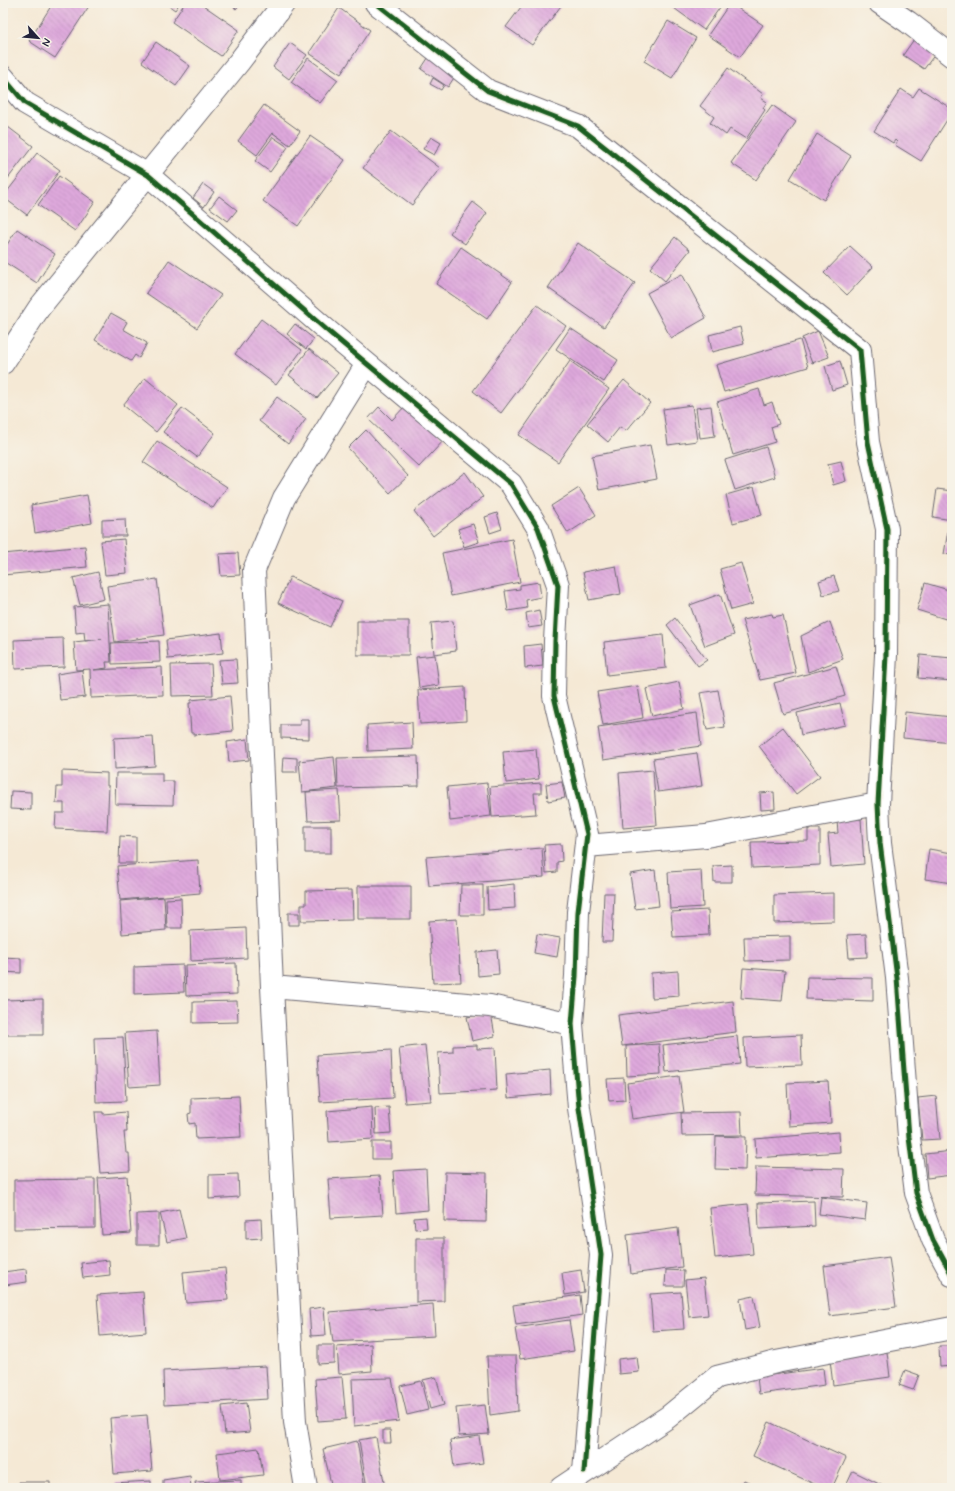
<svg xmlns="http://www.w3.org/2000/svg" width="955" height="1491" font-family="Mynerve,sans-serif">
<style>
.building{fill:url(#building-back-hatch)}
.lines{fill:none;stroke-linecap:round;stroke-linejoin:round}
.minor-casing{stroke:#6c6871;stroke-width:24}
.minor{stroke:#fff;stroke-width:22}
.cycleway-casing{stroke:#f7f3e8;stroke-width:8}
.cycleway{stroke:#1b5e20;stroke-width:5}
</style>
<defs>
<pattern id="building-back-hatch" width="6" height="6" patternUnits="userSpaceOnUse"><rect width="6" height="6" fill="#dea8dc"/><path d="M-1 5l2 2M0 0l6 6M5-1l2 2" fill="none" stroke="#be90be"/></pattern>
</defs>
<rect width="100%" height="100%" fill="#f7f3e8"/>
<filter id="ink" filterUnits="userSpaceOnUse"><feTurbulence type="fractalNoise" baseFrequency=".025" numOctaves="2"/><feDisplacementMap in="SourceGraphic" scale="8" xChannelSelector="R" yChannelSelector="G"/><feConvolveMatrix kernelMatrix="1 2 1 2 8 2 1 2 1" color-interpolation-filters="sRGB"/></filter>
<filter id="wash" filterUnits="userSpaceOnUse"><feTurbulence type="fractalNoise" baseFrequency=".012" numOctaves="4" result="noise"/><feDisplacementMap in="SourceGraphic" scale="16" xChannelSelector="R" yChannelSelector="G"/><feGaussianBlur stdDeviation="0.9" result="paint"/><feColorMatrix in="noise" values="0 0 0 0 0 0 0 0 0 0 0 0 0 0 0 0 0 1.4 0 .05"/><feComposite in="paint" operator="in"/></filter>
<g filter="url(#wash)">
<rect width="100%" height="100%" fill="#f5e9d5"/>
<g id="blocks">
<path class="building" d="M53,3H91L55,58L29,41Z
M165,3H180L175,10Z
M185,3H200L239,30L221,56L172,22Z
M229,3H241L236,9Z
M524,3H563L532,45L506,27Z
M667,3H723L704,30Z
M730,3L763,25L740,57L708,35Z
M339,8L370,30L341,74L309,53Z
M668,21L696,38L672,78L644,61Z
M917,35L938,50L924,69L903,55Z
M156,42L190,66L176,86L142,62Z
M290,43L307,55L289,79L273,67Z
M432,52L459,70L448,87L421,69Z
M308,58L338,80L320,103L291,82Z
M728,68L763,94L761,98L767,102L763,108L765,110L746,139L730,129L726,135L710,123L714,117L700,106Z
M433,78L444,85L441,90L430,84Z
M919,88L952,109V112L921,161L895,145L897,142L895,140L893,143L874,131L901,89L913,97Z
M264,105L300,131L290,145L273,133L257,155L238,141Z
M772,105L796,122L756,180L731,163Z
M8,127L33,146L3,185V133Z
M391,131L440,168L412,205L363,168Z
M817,134L851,156L824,200L790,179Z
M310,136L345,160L298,226L263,201Z
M273,137L288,147L270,172L255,161Z
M431,137L441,143L434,155L423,149Z
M37,153L60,170L27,215L3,197Z
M59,176L95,202L75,231L38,205Z
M203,184L214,192L204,207L193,198Z
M219,196L237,210L228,221L210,208Z
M473,202L487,213L465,244L450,233Z
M17,229L55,254L37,283L3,261V251Z
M675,237L690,250L665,281L650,268Z
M578,243L635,283L604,327L548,288Z
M850,246L873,267L847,295L824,273Z
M461,247L512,282L487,319L436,284Z
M169,260L221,295L197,328L146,293Z
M682,274L706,318L671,338L647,293Z
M537,305L566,326L501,413L473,391Z
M111,313L127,322L123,329L147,343L139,358L135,355L131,361L95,340Z
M261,319L302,350L276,385L235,354Z
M295,324L314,339L306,349L287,334Z
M740,327L744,344L712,352L709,335Z
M570,328L618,360L604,382L556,349Z
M818,331L829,357L812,363L802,338Z
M800,340L808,367L724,392L716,365Z
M309,349L338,373L317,398L289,375Z
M570,361L609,389L558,462L519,435Z
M840,361L847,385L832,390L825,366Z
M145,378L178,405L156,432L123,405Z
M624,380L650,403L626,431L620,427L608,442L587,424Z
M759,389L764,405L772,402L779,424L771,427L775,442L733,455L717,402Z
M277,397L306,419L288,444L259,421Z
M407,404L445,439L419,467L368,419L379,407L392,420Z
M692,405L697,441L668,445L663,409Z
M711,406L715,436L700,438L696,408Z
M182,408L215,433L197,457L163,432Z
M366,430L408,476L390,493L348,448Z
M157,441L227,487L213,508L143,462Z
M650,445L657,479L599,490L592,456Z
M766,447L775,477L735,490L725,460Z
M841,461L846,481L833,485L828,464Z
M465,472L483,497L433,536L414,511Z
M754,487L762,515L733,523L726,495Z
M579,488L596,515L568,533L551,506Z
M937,489L952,491V520L933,517Z
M87,495L92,523L35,533L31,505Z
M497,513L502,529L490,533L485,517Z
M125,519L126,536H102V520Z
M473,524L479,542L464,547L458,529Z
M949,525L952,526V555L944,554Z
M124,539L127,573L105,575L101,541Z
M512,539L520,582L451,596L442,553Z
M85,546L87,567L3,575V554Z
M238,553L240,575L221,576L219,554Z
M741,563L753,604L731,610L720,569Z
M616,566L621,594L589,600L583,572Z
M98,572L104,599L80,605L73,578Z
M834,576L839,591L823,595L819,581Z
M290,577L342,601L330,627L278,603Z
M157,579L164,635L115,642L107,586Z
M539,582L541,597L526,600L527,608L508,611L505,591L520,589V585Z
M925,583L952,591V621L917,610Z
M720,594L734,635L705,646L690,605Z
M108,604L111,662H106L107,668L93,670L162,667L163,695L91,698L90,669L76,670L74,642L102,639L85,641L84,632L76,633L74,607Z
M539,610L542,626L528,628L526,613Z
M772,614L773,617L783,615L796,673L760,680L742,620Z
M675,618L707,660L698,666L667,625Z
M357,621H409V655H357Z
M453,621L456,651L434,654L431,623Z
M830,622L843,659L808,672L801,636Z
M221,633L223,653L168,659L166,640Z
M663,635L666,668L607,675L604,642Z
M63,638L64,667L15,669L14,640Z
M159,641L160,662L112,664L111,643Z
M3,643H5V661H3Z
M541,644L543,666L525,668L524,646Z
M435,655L439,685L419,688L416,657Z
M920,655L952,658V681L918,678Z
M236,659L238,683L222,684L219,660Z
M211,664L213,695L172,696L171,665Z
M836,666L845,696L783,714L774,683Z
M82,670L85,697L60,700L57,674Z
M679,682L684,709L652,716L646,689Z
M638,686L643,718L603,725L597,692Z
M465,687L466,721L420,724L418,690Z
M718,690L725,727L707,730L700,693Z
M230,696L233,731L194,735V733H191L189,703H191V700Z
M840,703L845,725L801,735L797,713Z
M905,712L952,717V743L903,738Z
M697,713L701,746L603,760L598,727Z
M300,719H309V739L281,738V725H300Z
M412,722L413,749L368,751L367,725Z
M783,727L820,776L796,794L759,746Z
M153,736L155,766L115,769L114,738Z
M247,739L249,760L229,762L227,742Z
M536,749L539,779L506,783L503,752Z
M697,753L702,786L658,792L653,759Z
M418,756L419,786L338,788L337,758Z
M283,757L297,758V772H282Z
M334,757L337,788L302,792L299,761Z
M653,770L657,825L623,828L619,773Z
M62,771L107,773V786H109L107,831L55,829L56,813H64V803H56L57,787H62Z
M116,773H162V781H174L173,805L115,804Z
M562,782L565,798L548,801L546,784Z
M487,783L491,816L450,821L447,787Z
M541,783V793H534L536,814L492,817L490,787Z
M339,790L341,820L308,821L306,792Z
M11,791L31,792V810L10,809Z
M774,792L775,809L761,810L760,793Z
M861,819L864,864L831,867L828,834L838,833L837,821Z
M305,826H331V853H305Z
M808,829H820V865L752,868L751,842L808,841Z
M120,836L136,837V863H119Z
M561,844L562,861L557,862V872L546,873L544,845Z
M542,848L544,877L429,886L426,857Z
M929,849L952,853V883L925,879Z
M198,860L200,893L120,900L117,866Z
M732,865V882H714L713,866Z
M655,870L659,906L635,909L630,874Z
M701,870L703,907L670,909L668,872Z
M514,884L515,908L488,910L487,887Z
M461,885H483V915H460Z
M358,886H411V919H358Z
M352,890L353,920L301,921V905H306V891Z
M604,893H614L612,942H602Z
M834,893V921L774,923V895Z
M164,897L166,930L122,934L120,901Z
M181,898L182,928H167L166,899Z
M708,910L709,935L673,937L671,912Z
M288,913H299V925H288Z
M457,919L461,982L433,983L429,921Z
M246,928L247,958L191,961L190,931Z
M537,934L560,938L557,957L534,953Z
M866,934L867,957L849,958L847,935Z
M790,936V960L745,961L744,937Z
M497,950L499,974L478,976L477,952Z
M3,957L21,958V973L3,972Z
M236,963L237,994L186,996L185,965Z
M183,965L184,992L134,994V967Z
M743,968L785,971L782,1001L741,998Z
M678,971L679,996L652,998L651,973Z
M807,977L873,978V1001L806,999Z
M43,999V1035H3V1000Z
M237,1001L238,1022L193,1023V1002Z
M733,1001L736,1032L622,1046L618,1015Z
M491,1013L495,1036L472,1041L467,1017Z
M157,1031L160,1085L129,1087L125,1033Z
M801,1035L802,1065L745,1067L744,1038Z
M737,1036L740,1064L666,1072L663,1045Z
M123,1037L126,1101L96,1102L94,1038Z
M659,1044L661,1074L627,1076L626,1046Z
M425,1045L431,1101L405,1103L399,1048Z
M477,1045V1049L495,1048L497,1090L440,1093L438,1053L453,1052V1046Z
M391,1050L393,1098L320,1102L317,1055Z
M550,1070L551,1094L508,1098L506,1074Z
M679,1076L684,1112L632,1119L627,1083Z
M624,1078L625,1100L609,1101L607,1079Z
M828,1081L831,1123L789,1126L787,1083Z
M239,1096L241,1137L196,1139L195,1123L189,1124L188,1114L191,1113V1098Z
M936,1096L940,1139L922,1140L918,1098Z
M372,1107L373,1139L329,1142L327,1111Z
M389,1107L391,1133L376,1134L375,1108Z
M95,1112H103V1114L126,1112L127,1132H124L126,1153H129L130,1171L100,1173Z
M741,1112L742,1135L682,1136L681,1113Z
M839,1132L840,1152L756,1158L755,1139Z
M716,1136L746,1137L745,1170L715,1169Z
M372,1142H391V1159H372Z
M952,1151V1175L927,1178L925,1154Z
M756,1167L844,1169L843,1197L755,1195Z
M426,1169L428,1210L396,1213L393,1171Z
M445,1172L487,1173L486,1222L444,1221Z
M238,1174L239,1197L209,1199V1175Z
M127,1176L131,1233L102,1235L98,1178Z
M380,1176L383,1215L331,1218L328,1179Z
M95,1179V1228L14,1229V1180Z
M821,1197L867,1203L865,1220L819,1214Z
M814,1201L815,1226L759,1229L758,1203Z
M748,1204L753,1254L715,1258L710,1208Z
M179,1209L186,1238L167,1242L160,1213Z
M159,1213V1245H137V1214Z
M426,1217L427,1228L415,1229L414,1218Z
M261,1219L262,1238L246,1239V1220Z
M678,1228L682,1267L631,1274L627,1235Z
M416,1238H444V1301L416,1302Z
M889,1257L896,1307L830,1316L824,1266Z
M109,1260L110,1275L83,1278L81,1263Z
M225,1268L228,1300L186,1303L183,1272Z
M26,1269L27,1282L5,1285L3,1272Z
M581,1270L584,1292L565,1295L562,1273Z
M666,1270L684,1271L683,1286H665Z
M704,1278L708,1315L689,1317L685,1280Z
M143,1292L146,1332L100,1336L97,1295Z
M681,1292L684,1329L653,1331L650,1294Z
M580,1295L582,1315L516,1325L513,1305Z
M754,1296L760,1327L745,1330L740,1299Z
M433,1304L435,1336L333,1342L329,1312Z
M324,1307L326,1335L311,1336L309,1309Z
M569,1320L574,1351L520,1359L515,1328Z
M371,1344L372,1371L339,1374L337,1347Z
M318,1345H334V1363L318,1364Z
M939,1346H952V1366L940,1367Z
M887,1352L890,1377L833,1385L830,1360Z
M487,1356H516L518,1411L490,1415Z
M637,1357L639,1372L619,1374L618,1359Z
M266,1366L268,1399L164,1405L163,1371Z
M823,1368L825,1385L759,1394L757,1377Z
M905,1370L919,1375L913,1390L899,1385Z
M342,1377L346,1419L318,1421L315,1379Z
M436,1377L444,1405L430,1409L423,1380Z
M392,1378L399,1421L354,1426L352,1379Z
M421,1381L428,1410L407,1415L400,1386Z
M246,1403L250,1432L225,1434L222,1406Z
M485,1405L489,1434L459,1436L456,1408Z
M147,1415L152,1471L114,1474L110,1418Z
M769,1422L846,1458L832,1488H823L753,1456Z
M383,1430H390L391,1443H383Z
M479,1436L483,1463L454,1467L450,1440Z
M376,1437L385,1488H367L359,1440Z
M357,1441L365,1488H332L323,1449Z
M259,1448L263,1475L220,1480L217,1453Z
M853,1471L887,1488H845Z
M190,1476L191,1488H163V1480Z
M241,1480V1488H196L195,1482Z
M744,1480L761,1488H741Z
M151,1481V1488H116L115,1483Z
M19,1482H50V1488H19Z"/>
</g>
</g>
<g filter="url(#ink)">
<use href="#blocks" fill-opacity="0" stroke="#6c6871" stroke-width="1"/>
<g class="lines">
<g class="minor-casing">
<path id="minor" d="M376,3L488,91L578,126L860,350L868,442L887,529L886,655L878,804L880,843L897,978L909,1137L916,1193L933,1240L952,1275
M880,3L908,22L952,56
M3,77L25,103L148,175L329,332L511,484L538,528L558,585L555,641L554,696L587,834L578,912L576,976L572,1024L579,1108L601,1255L584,1472
M3,363L39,308L239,62L284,3
M586,846L706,836L878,804
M272,987L490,1006L572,1024
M306,1488L295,1422L272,987L254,570L284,498L367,364
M561,1488L668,1417L717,1377L776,1362L952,1328"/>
</g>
<use href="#minor" class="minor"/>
<g class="cycleway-casing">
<path id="cycleway" d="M376,3L488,91L578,126L860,350L868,442L887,529L886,655L878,804L880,843L897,978L909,1137L916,1193L933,1240L952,1275
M3,77L25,103L148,175L329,332L511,484L538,528L558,585L555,641L554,696L587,834L578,912L576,976L572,1024L579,1108L601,1255L584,1472"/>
</g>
<use href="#cycleway" class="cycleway"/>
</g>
</g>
<rect width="955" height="1491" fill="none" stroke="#f7f3e8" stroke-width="16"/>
<g transform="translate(38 38) rotate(117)" stroke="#f7f3e8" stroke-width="3" paint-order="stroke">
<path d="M0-3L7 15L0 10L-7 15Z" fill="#22223b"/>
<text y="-6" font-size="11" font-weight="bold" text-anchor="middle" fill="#22223b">N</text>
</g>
</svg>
